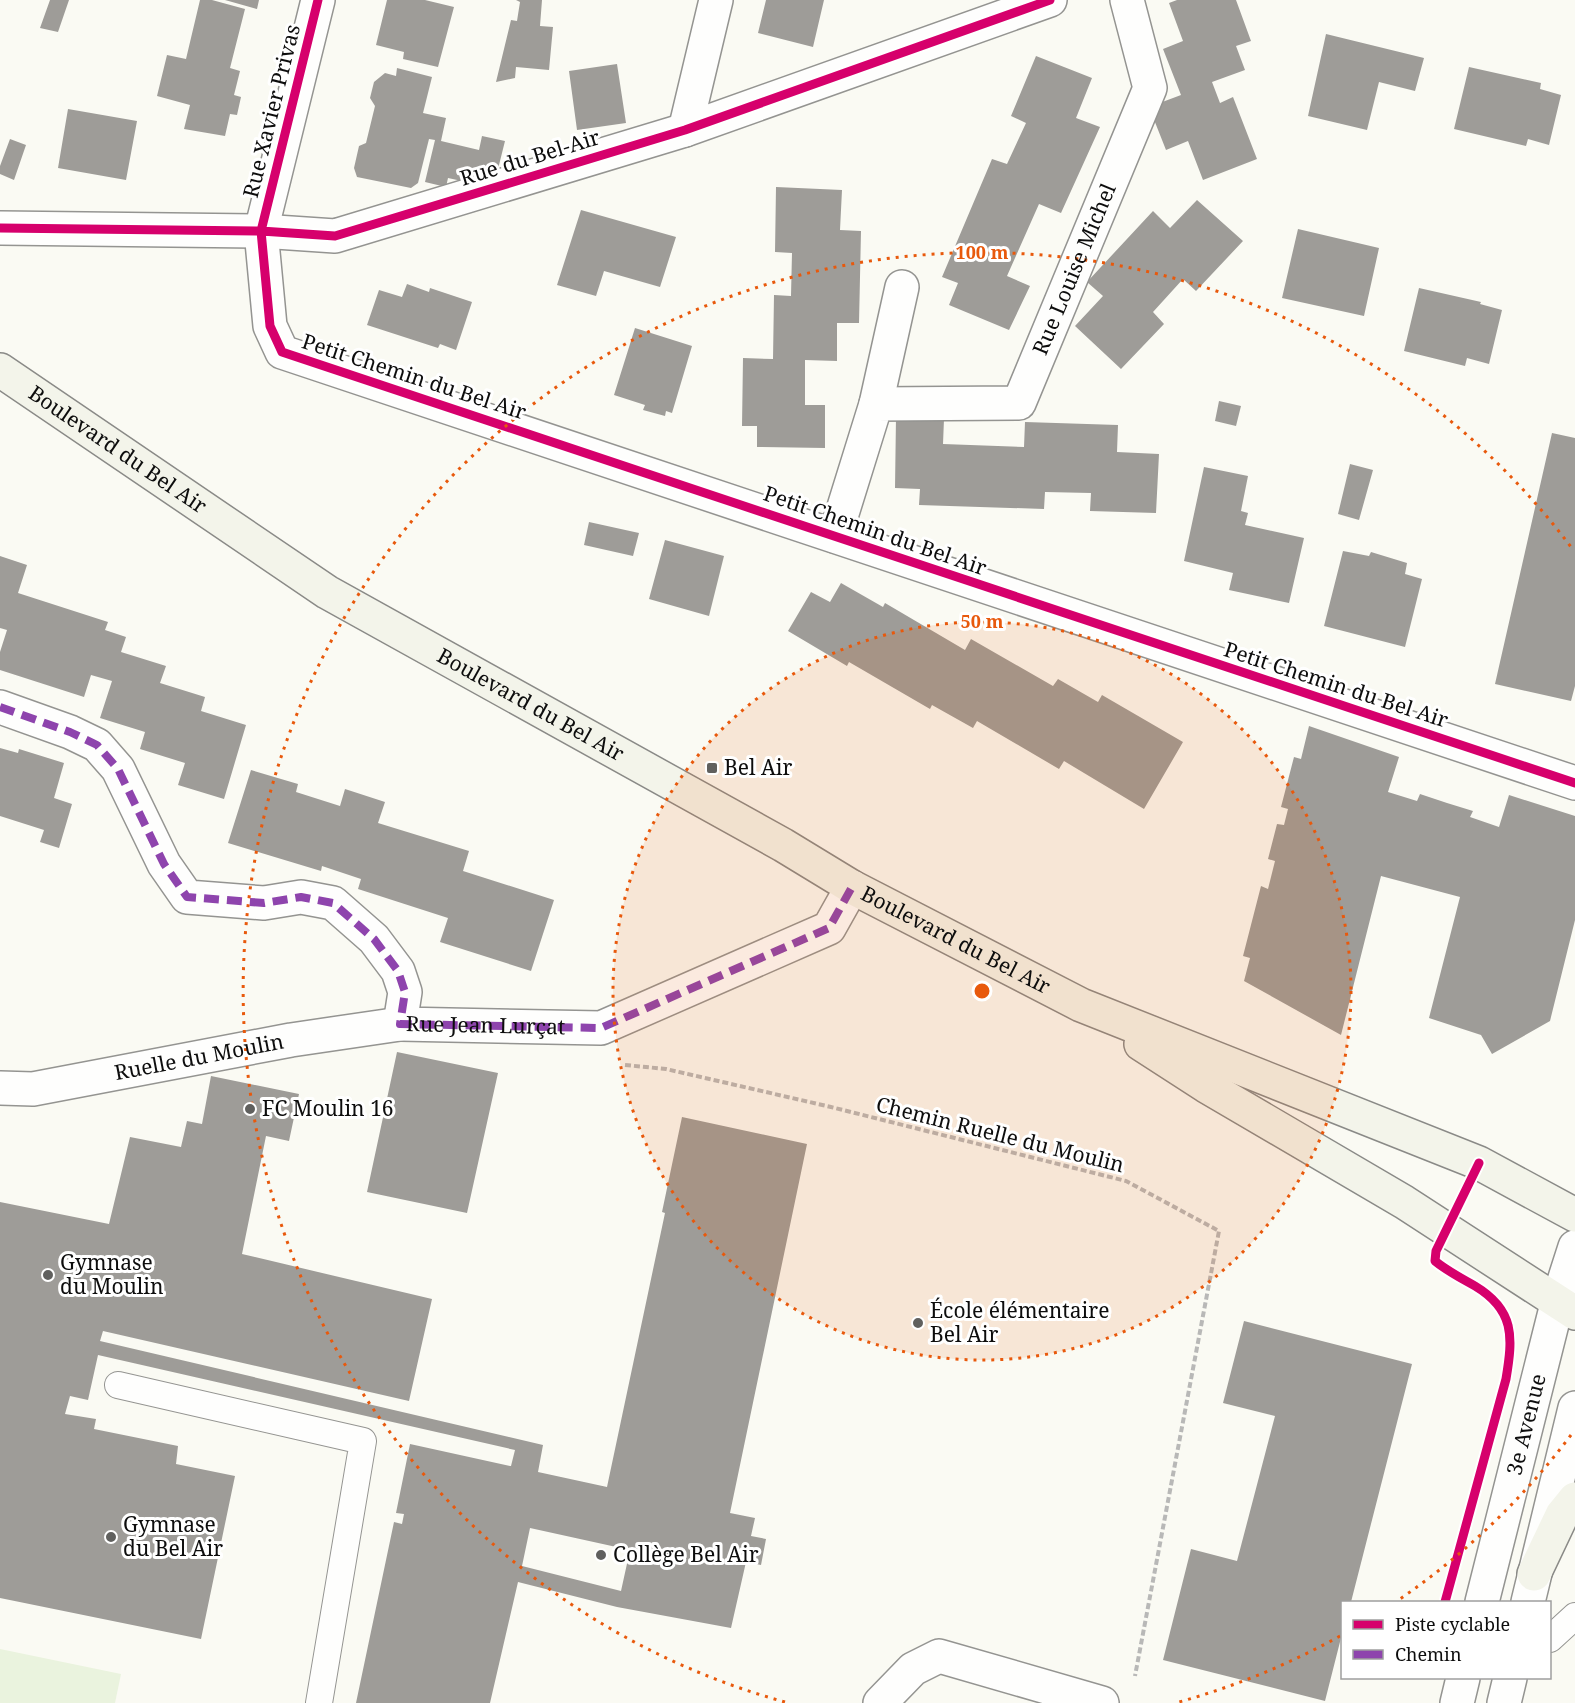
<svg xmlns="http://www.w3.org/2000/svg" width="1575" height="1703" font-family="'Noto Serif',serif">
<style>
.pitch{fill:#eaf3de}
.building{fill:#9e9c98;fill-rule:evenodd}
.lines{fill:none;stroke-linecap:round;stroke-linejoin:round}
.service-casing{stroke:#949491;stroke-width:28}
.minor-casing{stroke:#949491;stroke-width:36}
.tertiary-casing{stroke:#949491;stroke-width:36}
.secondary-casing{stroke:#8a8a87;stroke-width:36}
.path{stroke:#b8b8b7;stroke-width:4;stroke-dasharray:6 3;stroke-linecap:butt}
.service{stroke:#fefefd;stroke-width:26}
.minor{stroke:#fefefd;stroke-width:33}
.tertiary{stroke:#fefefd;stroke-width:33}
.secondary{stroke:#f3f4ea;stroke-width:33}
.quiet{stroke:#8e44ad;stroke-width:8;stroke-dasharray:15 8;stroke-linecap:butt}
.cycleway-casing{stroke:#fff;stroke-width:13}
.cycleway{stroke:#d6006c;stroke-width:9}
.ring{fill:none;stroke:#e8590c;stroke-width:3;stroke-dasharray:3 6}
.poi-dot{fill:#60605e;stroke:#fff;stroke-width:2}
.labels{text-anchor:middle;stroke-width:6;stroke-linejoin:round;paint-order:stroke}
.street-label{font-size:21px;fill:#0d0d0d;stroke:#fff}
.poi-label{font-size:21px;fill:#0d0d0d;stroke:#fff;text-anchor:start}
.centre{fill:#e8590c;stroke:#fff;stroke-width:3}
.ring-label{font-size:18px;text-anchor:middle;font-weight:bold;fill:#e8590c;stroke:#fff;stroke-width:6;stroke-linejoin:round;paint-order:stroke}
</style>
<rect width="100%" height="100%" fill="#fafaf3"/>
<path class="pitch" d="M0,1649L121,1674L115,1703H0Z"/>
<path class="building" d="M50,0H69L58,32L40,28Z
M200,0H212L245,9L230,68L240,71L234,95L241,97L237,115L230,114L225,136L184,129L190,105L157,96L167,55L186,59Z
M225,0H259L257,9Z
M387,0H425L454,7L438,67L403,59L404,52L376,45Z
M516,0H542L540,26L553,27L549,70L516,67L515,78L496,82L511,20L517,21L520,2Z
M766,0H824L813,47L758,33Z
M1177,0H1236L1251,41L1236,46L1245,70L1212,82L1220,103L1233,97L1257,159L1203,180L1188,141L1166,150L1149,107L1181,95L1163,49L1183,41L1169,3Z
M1326,34L1424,58L1415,91L1379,82L1367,130L1308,116Z
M1036,56L1092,78L1076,118L1100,127L1061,213L1039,204L1007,276L1030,286L1009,330L949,305L958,283L942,277L992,159L1007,164L1026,123L1011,116Z
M617,64L626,123L577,130L569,71Z
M1469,67L1541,83L1540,89L1561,95L1549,145L1528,139L1526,146L1454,129Z
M397,68L432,77L423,113L446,118L441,141L479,150L482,136L505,141L497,173L471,183L448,178L446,187L425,182L435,140L429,139L418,183L411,188L357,177L354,168L359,146L366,143L375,106L370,98L374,82L385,73L396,76Z
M68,109L137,121L126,180L58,168Z
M10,139L26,145L14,180L0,174V166Z
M776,187L842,190L840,230L861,231L859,323H837V361L805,360V405H825V448L757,447V426H742L743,358L773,359L774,295L791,296L792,253L775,252Z
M1197,200L1243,241L1196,291L1183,279L1153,312L1164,324L1121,369L1075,326L1103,296L1087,282L1153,211L1170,228Z
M581,210L676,237L660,287L604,271L596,296L557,285Z
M1298,229L1379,248L1364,316L1282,298Z
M407,284L429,292L430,288L472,302L456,350L440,344L438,348L367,325L379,290L402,297Z
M1419,288L1481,302L1480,304L1502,310L1489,364L1467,358L1465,366L1404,351Z
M635,328L692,346L672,413L666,411L665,416L643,410L645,405L614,395Z
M1219,401L1241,406L1236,426L1215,421Z
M896,417L944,419L943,444L1024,447L1025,422L1118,425L1117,452L1159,454L1156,513L1090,511L1091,493L1045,492L1044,509L919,505L920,489L895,488Z
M1552,433L1575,438V686L1571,701L1495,684Z
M1350,464L1373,470L1359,520L1338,514Z
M1204,467L1248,476L1241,511L1248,513L1245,525L1304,538L1289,603L1229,590L1233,573L1184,561Z
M589,522L639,533L633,556L584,545Z
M665,540L724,556L709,616L649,599Z
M1343,551L1369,556L1371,552L1407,563L1405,574L1422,579L1405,647L1324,626Z
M0,556L27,565L18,593L108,622L105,630L126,637L121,652L166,666L160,683L205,697L201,711L246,725L224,799L178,785L185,763L140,749L145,732L100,718L112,681L91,675L84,697L0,670V652L7,630L0,628Z
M841,583L883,607L885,603L965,650L971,639L1053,686L1058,679L1098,702L1102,695L1183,742L1144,809L1064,761L1059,769L977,721L973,728L932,705L930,709L849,662L847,666L788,631L811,592L830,602Z
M1309,726L1399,757L1388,792L1417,801L1420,794L1447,803L1473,811L1470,817L1499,827L1509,795L1575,816V920L1550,1021L1492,1054L1481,1035L1429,1018L1460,897L1381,876L1341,1035L1244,981L1250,958L1243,956L1261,886L1268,889L1275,861L1268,859L1277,824L1284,825L1288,809L1281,807L1294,757L1301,759Z
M0,748L18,753L19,749L64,763L54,798L72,804L59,848L40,842L44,830L0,816Z
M251,770L298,784L296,792L340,806L345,789L385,802L378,823L469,851L463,871L554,900L531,971L440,942L448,918L358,889L361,879L322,866L321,871L228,843Z
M397,1052L498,1073L467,1213L367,1192Z
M211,1076L299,1094L289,1141L266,1136L242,1254L432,1299L409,1401L103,1331L100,1341L543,1445L538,1472L607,1487L665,1213L662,1212L682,1117L807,1144L730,1513L755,1518L751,1536L766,1539L761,1565L746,1562L731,1628L617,1607L518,1582L490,1703H356L394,1522L402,1524L404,1514L396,1513L410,1444L510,1466H511L515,1450L98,1355L88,1400L70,1396L65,1414L96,1419L94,1429L178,1446L176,1464L235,1476L201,1639L0,1598V1202L109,1224L130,1137L181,1147L187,1121L202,1124ZM530,1528L630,1550L621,1591L522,1566Z
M1244,1321L1412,1364L1351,1602H1342V1634L1325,1701L1163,1660L1191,1549L1237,1561L1275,1416L1223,1403Z"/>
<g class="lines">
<g class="service-casing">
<path id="service" d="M118,1385L363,1441L319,1703
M1550,1639L1575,1616"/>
</g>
<g class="minor-casing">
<g id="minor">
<path d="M318,0L261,231L270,326L282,352L1575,783"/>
<path d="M685,130L716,0"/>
<path d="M0,228L261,231L335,236L685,130L1050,0"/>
<path d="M876,404L902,287"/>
<path id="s1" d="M835,536L876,404L1019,403L1150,88L1127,0"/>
<path id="s2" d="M0,707L70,732L97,745L118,769L164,864L187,897L264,903L301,897L333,903L374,939L398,971L405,992L400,1024L601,1028L829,928L852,887"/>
<path id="s3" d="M0,1088L33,1089L291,1040L400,1024"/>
<path d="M880,1703L913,1669L939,1656L1102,1703"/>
</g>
</g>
<g class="tertiary-casing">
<g id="tertiary">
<path id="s4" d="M1482,1602L1558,1300L1575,1247"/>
<path d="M1528,1602L1575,1408"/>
<path d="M1457,1703L1463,1678"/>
<path d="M1504,1703L1510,1678"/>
</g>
</g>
<g class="secondary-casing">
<g id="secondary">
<path id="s5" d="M0,370L327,592L783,845L852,887L1081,1005L1479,1163L1575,1215"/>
<path d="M1141,1044L1206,1086L1404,1202L1575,1313"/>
<path d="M1534,1574L1562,1515L1575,1499"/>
</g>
</g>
<path class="path" d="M625,1065L666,1069L831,1107L1126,1181L1219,1231L1135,1676"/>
<use href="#service" class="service"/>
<use href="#minor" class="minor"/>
<use href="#tertiary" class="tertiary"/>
<use href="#secondary" class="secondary"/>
<path class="quiet" d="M0,707L70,732L97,745L118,769L164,864L187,897L264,903L301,897L333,903L374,939L398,971L405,992L400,1024L601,1028L829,928L852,887"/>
<g class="cycleway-casing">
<path id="cycleway" d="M318,0L261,231L270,326L282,352L1575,783
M0,228L261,231L335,236L685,130L1050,0
M1445,1602L1506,1379C1513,1337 1515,1310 1475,1286C1461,1278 1447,1271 1435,1261L1436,1251L1479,1163"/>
</g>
<use href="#cycleway" class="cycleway"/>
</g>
<circle cx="982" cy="991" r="369" fill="#e8590c" fill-opacity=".12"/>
<g class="ring">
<circle cx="982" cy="991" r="369"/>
<path d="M1571 1435A738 738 0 0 1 1400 1599M1340 1636A738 738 0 0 1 1179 1702M785 1702A738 738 0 1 1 1571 547"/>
</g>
<g class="poi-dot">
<rect x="706" y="762" width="12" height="12" rx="3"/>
<circle cx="250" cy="1109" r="6"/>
<circle cx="48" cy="1275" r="6"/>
<circle cx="918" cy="1323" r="6"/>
<circle cx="111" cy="1537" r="6"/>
<circle cx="601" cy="1555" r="6"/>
</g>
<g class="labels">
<g class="street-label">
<text transform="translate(272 111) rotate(-76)" y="7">Rue Xavier Privas</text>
<text transform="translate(530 158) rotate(-17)" y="7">Rue du Bel-Air</text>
<text dy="7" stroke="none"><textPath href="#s1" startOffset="426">Rue Louise Michel</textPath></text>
<text transform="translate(414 377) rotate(18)" y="7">Petit Chemin du Bel Air</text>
<text dy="7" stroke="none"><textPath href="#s5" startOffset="142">Boulevard du Bel Air</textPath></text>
<text transform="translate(875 531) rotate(19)" y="7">Petit Chemin du Bel Air</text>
<text transform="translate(1336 685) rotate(18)" y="7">Petit Chemin du Bel Air</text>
<text dy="7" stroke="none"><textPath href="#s5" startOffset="628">Boulevard du Bel Air</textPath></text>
<text dy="7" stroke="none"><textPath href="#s5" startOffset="1114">Boulevard du Bel Air</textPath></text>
<text dy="7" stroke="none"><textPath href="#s2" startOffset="664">Rue Jean Lurçat</textPath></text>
<text dy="7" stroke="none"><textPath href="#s3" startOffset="202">Ruelle du Moulin</textPath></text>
<text transform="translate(1000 1135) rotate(14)" y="7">Chemin Ruelle du Moulin</text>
<text dy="7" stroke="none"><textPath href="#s4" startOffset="183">3e Avenue</textPath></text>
</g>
<g class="poi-label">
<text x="724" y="775">Bel Air</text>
<text x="262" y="1116">FC Moulin 16</text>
<text x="60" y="1270">Gymnase<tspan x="60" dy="24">du Moulin</tspan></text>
<text x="930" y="1318">École élémentaire<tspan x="930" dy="24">Bel Air</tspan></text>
<text x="123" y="1532">Gymnase<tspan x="123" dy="24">du Bel Air</tspan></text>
<text x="613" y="1562">Collège Bel Air</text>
</g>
</g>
<circle cx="982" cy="991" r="9" class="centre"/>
<g class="ring-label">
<text x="982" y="259">100 m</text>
<text x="982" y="628">50 m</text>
</g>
<rect x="1341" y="1601" width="210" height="78" fill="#ffffff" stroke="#9e9e9e" stroke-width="1.5"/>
<rect x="1353" y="1620" width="30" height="9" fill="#d6006c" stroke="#9e9e9e" stroke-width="1.5"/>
<text x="1395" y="1631" font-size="18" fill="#0d0d0d">Piste cyclable</text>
<rect x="1353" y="1650" width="30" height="9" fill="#8e44ad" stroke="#9e9e9e" stroke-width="1.5"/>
<text x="1395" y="1661" font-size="18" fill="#0d0d0d">Chemin</text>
</svg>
